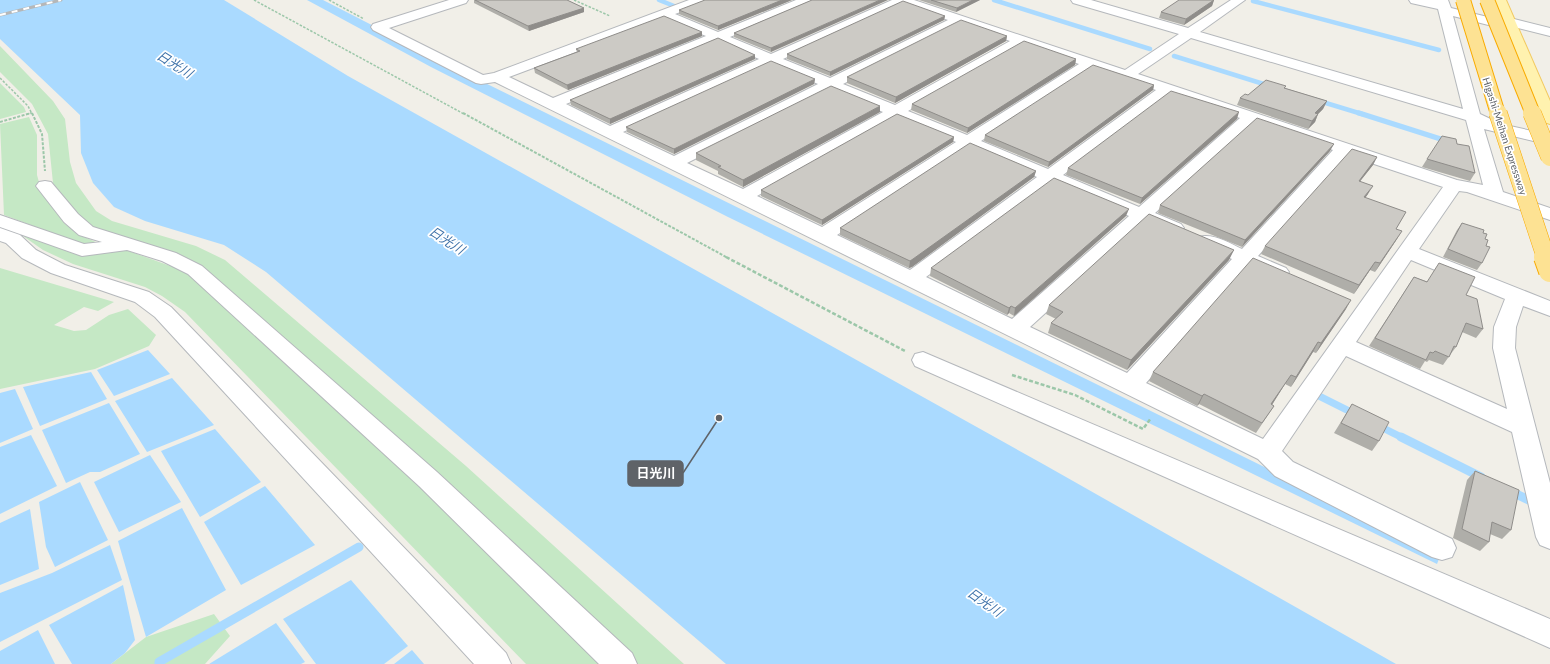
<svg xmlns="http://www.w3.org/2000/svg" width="1550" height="664" font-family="Lato,'Noto Sans JP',sans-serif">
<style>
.green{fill:#c5e8c5}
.water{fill:#aadaff}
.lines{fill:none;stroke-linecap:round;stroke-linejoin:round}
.stream-far3{stroke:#aadaff;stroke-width:4.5}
.stream-far2{stroke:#aadaff;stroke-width:5.5}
.stream-far1{stroke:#aadaff;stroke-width:7}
.stream{stroke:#aadaff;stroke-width:9}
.minor-casing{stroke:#b5b8bc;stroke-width:2}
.major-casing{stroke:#f2c960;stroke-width:2}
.path-far2{stroke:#9cc7a9;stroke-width:1.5;stroke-dasharray:2.5 1.5;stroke-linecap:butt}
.path-far1{stroke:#9cc7a9;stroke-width:2;stroke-dasharray:3 1.5;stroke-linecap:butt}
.path{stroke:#9cc7a9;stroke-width:2.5;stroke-dasharray:4 2;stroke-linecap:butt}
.minor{fill:#fff;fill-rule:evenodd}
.major{fill:#fff2af;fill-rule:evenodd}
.rail-casing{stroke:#b6b7b8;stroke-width:3}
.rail{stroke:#fff;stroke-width:2;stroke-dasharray:6;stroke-linecap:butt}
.highway-bridge-far2-casing{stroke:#f9ab00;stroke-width:16;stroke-linecap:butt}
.highway-bridge-far1-casing{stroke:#f9ab00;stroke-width:19;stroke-linecap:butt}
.highway-bridge-casing{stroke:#f9ab00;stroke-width:24;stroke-linecap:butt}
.highway-bridge-far2{stroke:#fde293;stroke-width:14}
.highway-bridge-far1{stroke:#fde293;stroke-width:18}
.highway-bridge{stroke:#fde293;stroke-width:22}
.wall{fill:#afaea9}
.shaded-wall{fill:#8f8d8a}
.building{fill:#cccac5;stroke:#8f8d8a}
.labels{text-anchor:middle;stroke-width:3.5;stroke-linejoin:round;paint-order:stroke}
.far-street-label{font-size:10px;fill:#5f6368;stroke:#fff}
.water-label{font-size:13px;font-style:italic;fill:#4174aa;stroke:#fff}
.leader{fill:none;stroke:#5f6368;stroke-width:1.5}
.callout-dot{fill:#5f6368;stroke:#fff;stroke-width:1.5}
.callout{fill:#5f6368;stroke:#5f6368;stroke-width:1.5}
.callout-label{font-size:13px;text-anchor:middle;font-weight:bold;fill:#fff}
</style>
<rect width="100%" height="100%" fill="#f1efe8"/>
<path class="green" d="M0,46L53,101L65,119L70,162L76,183L96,211L112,221L196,246L225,260L466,466L684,664H637L436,476L204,268L93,229L76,216L53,183L48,134L32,104L0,72Z
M0,83L24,107L26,112L0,119Z
M29,117L37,135V175L42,193L65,224L80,235L98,243L89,247L4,215L0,124Z
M25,234L79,254L126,250L187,272L420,482L603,664H526L185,312L162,296L145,287L73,264L43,250L23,236Z
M0,268L114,302L98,311L84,307L54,325L74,331L86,330L109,315L128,309L156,335L149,346L95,369L0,389Z
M214,614L230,636L205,664H111L146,637Z"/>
<path class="water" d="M0,0H224L348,76L1043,464L1396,664H726L266,272L224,245L145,221L114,207L93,183L81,153L80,115L0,39Z
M307,0H323L477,79L1441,554L1437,564L728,217L431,67Z
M148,350L170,374L114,396L97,370Z
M91,372L107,399L40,426L23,387Z
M172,378L214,425L147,452L115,401Z
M15,389L33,429L0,443V393Z
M109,403L140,454L100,472H90L66,483L42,430Z
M215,429L261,482L200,517L161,451Z
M31,435L57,486L0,514V447Z
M150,455L181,502L119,532L94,482Z
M80,482L108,540L55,567L46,547L39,502Z
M265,486L315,545L241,585L204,522Z
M182,508L226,590L146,637L118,541Z
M30,509L39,569L0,585V523Z
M110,545L122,580L0,642V593L52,573Z
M351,580L408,646L384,664H316L283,619Z
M123,585L135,640L125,653L111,664H72L49,625Z
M276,623L305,662L301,664H209Z
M38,630L55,664H0V651Z
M412,650L424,664H394Z"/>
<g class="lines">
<path class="stream-far3" d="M659,0L674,6
M994,0L1150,49
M1253,1L1439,50
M1174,56L1270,86
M1316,100L1362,114"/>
<path class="stream-far2" d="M1359,113L1450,142"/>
<path class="stream-far1" d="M1311,392L1355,414
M1377,425L1403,438"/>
<path class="stream" d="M1401,437L1481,477
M1510,491L1535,503
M159,664V662L359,547"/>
<g class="minor-casing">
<path id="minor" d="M449,0H468L466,3L389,28L483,75L494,73L689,0H707L705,3L675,14L718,32L796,0H813L811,3L730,37L771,54L892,0H914L1125,70L1179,34L1073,3L1071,0H1091L1188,28L1231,0H1245L1200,32L1463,109L1438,9L1411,3L1409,0H1448L1451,8L1504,21L1510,18L1550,28V36L1518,28L1512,31L1453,16L1480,114L1501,124L1550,135V145L1484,129L1503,192L1550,208V220L1467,192L1459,191L1419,249L1550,301V316L1523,306L1516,327L1515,348L1550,483V549L1540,545L1536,537L1512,432L1346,356L1282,451L1293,462L1452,539L1456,548L1452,557L1442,560L1432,557L1275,476L1258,459L495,82L481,84L476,83L373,30L371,27L373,24ZM903,4L948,20L830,78L783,59ZM664,19L706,36L553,98L509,77ZM960,24L1010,41L895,105L843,84ZM1191,38L1466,120L1483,185L1457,180L1138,74ZM718,41L759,59L610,126L566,104ZM1023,45L1079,64L967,135L908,111ZM771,64L818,84L674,156L623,132ZM1092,68L1156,90L1048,169L981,141ZM831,90L883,112L743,189L687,163ZM1169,95L1240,118L1139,207L1063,175ZM896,117L956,142L822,227L757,196ZM1254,123L1333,150L1242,249C1229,243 1213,233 1199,237L1196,241L1199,245L1232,259L1127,373L1030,327L1145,222C1156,227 1168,235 1181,232L1184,228L1181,224L1155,213ZM969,148L1037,177L910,270L837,235ZM1347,155L1443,187L1263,439L1146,383L1248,266C1261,272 1273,280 1286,276L1289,272L1286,268L1258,256ZM1052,183L1129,216L1012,319L926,277ZM1411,260L1505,299L1494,327L1493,348L1507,409L1356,342Z
M45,181L51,182L78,214L93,227L176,253L202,266L437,472L632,653L637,664H599L419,486L188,274L162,261L127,250L82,256L0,227V215L84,244L102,242L79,235L64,222L36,186L39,182Z
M0,228L20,235L36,250L65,265L149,292L171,307L506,653L511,664H474L155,317L135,302L51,273L22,258L6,243L0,241Z
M923,352L1550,619V648L915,366L912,360L915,354Z"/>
</g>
<g class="major-casing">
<path id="major" d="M1494,0H1506L1550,101V124L1544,122L1542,119Z"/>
</g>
<path class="path-far2" d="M254,0L464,114
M329,0L364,19
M574,0L610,16
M0,78L28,106L32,114
M27,114L32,113"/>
<path class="path-far1" d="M32,113L42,134L45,171
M463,113L728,258
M0,122L31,113"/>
<path class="path" d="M726,257L905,351
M1012,375L1075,395L1143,429L1151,418"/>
<use href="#minor" class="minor"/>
<use href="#major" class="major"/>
<g class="rail-casing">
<path id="rail" d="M0,15L61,0"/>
</g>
<use href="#rail" class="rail"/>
<g class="highway-bridge-far2-casing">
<path id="highway-bridge-far2" d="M1463,0L1498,114
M1487,0L1533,114"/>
</g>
<g class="highway-bridge-far1-casing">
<path id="highway-bridge-far1" d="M1498,113L1546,258
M1532,113L1550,157"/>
</g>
<g class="highway-bridge-casing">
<path id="highway-bridge" d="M1545,257L1550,271"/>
</g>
<use href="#highway-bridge-far2" class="highway-bridge-far2"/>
<use href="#highway-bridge-far1" class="highway-bridge-far1"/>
<use href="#highway-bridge" class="highway-bridge"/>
</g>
<path class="wall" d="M474,0H567L584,8V12L529,31L474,3Z
M792,0L718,30L679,14V10Z
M812,0L771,52L734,37V33Z
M919,0H980L956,12Z
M1214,0L1212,6L1184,25L1159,18L1161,12Z
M945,16L944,20L830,76L787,59V54Z
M702,32V36L568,90L535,73L534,68L577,52L576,49Z
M1007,36L1006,41L895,103L847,83V77Z
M755,59L610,124L571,105L570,100Z
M1076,59L1075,65L967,133L911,110L912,104Z
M815,79L814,84L674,154L627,132L626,127Z
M1154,85L1153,90L1048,167L984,141L985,135Z
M1286,86L1285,88L1327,101L1323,109L1318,114L1315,122L1308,129L1237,105L1240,98L1248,95Z
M880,112L743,187L718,174V171L696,160V153Z
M1237,119L1140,204L1066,175L1068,168Z
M954,137L953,142L822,225L761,196V190Z
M1457,144L1475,173L1470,181L1422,167L1427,159Z
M1330,151L1242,247L1158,213L1160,205Z
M1377,157L1373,165L1360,181L1368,194L1365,198L1406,212L1396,229L1397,239L1375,272L1370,270L1354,294L1261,254L1265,246Z
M1036,171L1034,177L912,267L909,268L840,235V228Z
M1126,216L1014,316L1009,313L1007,315L930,276L931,268Z
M1462,223L1485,239L1486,246L1482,263L1477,270L1443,257L1457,230Z
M1229,260L1127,370L1048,333L1051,323L1056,319L1046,314L1049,305Z
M1414,277L1466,295L1483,329L1476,338L1462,332L1456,347L1450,355L1443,365L1429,360L1427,362L1425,361L1420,369L1369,346Z
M1346,309L1316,353L1313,352L1291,387L1285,384L1272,405L1274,406L1256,433L1199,404L1197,406L1149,381L1153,372Z
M1352,404L1379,441L1372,451L1334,433Z
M1475,471L1511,530L1502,539L1490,534L1489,542L1480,551L1453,538L1467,480Z"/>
<path class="shaded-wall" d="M782,0H792L718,30V26Z
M880,0H888L771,52V48Z
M973,0H980L956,12L957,8Z
M1214,0L1212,6L1184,25L1186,19Z
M584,8V12L529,31L528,26Z
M945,16L944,20L830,76V72Z
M702,32V36L568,90L567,85Z
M1007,36L1006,41L895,103L896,97Z
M755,55V59L610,124V119Z
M1076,59L1075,65L967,133L968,128Z
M815,79L814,84L674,154V149Z
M1154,85L1153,90L1048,167L1049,162Z
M1327,101L1323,109L1311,121L1315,113Z
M880,106V112L743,187V180Z
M1239,112L1237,119L1140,204L1142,198Z
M1318,114L1315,122L1308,129L1312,121Z
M954,137L953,142L822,225V220Z
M1334,144L1330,151L1242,247L1245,240Z
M1377,157L1373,165L1354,189L1359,181Z
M1036,171L1034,177L912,267L909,268L910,261Z
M1373,186L1368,194L1359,206L1364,197Z
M1129,209L1126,216L1014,316L1015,308Z
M1402,231L1397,239L1375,272L1380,263Z
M1234,250L1229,260L1127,370L1131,360Z
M1375,262L1370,270L1354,294L1359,285Z
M1351,300L1346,309L1316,353L1321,343Z
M1011,306L1009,313L1007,315L1009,308Z
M1318,342L1313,352L1291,387L1296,377Z
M1291,375L1285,384L1266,414L1271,404Z
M1204,394L1199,404L1197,406L1202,396Z"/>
<path class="building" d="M475,0H567L584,8L528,26Z
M705,0H782L718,26L679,10Z
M812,0H880L771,48L734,33Z
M931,0H973L957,8Z
M1179,0H1214L1186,19L1161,12Z
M903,1L945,16L830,72L787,54Z
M664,16L702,32L567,85L534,68L580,51L576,49Z
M961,20L1007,36L896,97L847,77Z
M718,38L755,55L610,119L570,100Z
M1024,41L1076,59L968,128L912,104Z
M771,61L815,79L674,149L626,127Z
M1093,65L1154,85L1049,162L985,135Z
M1266,80L1286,86L1284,88L1327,101L1315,113L1318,114L1312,121L1240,98L1245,94L1248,95Z
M831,86L880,106L743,180L718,167L721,166L696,153Z
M1171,91L1239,112L1142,198L1068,168Z
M897,114L954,137L822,220L761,190Z
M1257,118L1334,144L1245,240L1160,205Z
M1442,136L1456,139L1457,144L1469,146L1475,173L1427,159Z
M970,143L1036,171L913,259L910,261L840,228Z
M1352,149L1377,157L1359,181L1373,186L1364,197L1406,212L1396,229L1402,231L1380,263L1375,262L1359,285L1265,246Z
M1054,178L1129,209L1015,308L1011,306L1009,308L931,268Z
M1149,214L1234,250L1131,360L1051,323L1063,312L1049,305Z
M1462,223L1484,230L1483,233L1487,234L1485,239L1488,240L1486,246L1490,247L1482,263L1448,249Z
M1253,258L1351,300L1321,343L1318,342L1296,377L1291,375L1271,404L1274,406L1262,423L1204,394L1202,396L1153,372Z
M1439,263L1475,277L1466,295L1477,299L1483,329L1466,323L1456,347L1454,346L1449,357L1435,351L1433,353L1430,352L1426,360L1375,338L1414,277L1427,282Z
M1352,404L1389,422L1379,441L1341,423Z
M1475,471L1519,490L1511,530L1492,522L1489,542L1462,529Z"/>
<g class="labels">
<g class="far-street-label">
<text transform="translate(1505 136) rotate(72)" y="4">Higashi-Meihan Expressway</text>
</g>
<g class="water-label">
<text transform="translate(175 64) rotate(32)" y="5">日光川</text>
<text transform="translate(447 240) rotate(33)" y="5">日光川</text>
<text transform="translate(985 602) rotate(35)" y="5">日光川</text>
</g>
</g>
<path class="leader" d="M719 418L683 473"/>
<circle class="callout-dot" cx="719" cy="418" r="4"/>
<rect class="callout" x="628" y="461" width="55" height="25" rx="4"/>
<g class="callout-label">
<text x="656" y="478">日光川</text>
</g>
</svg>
